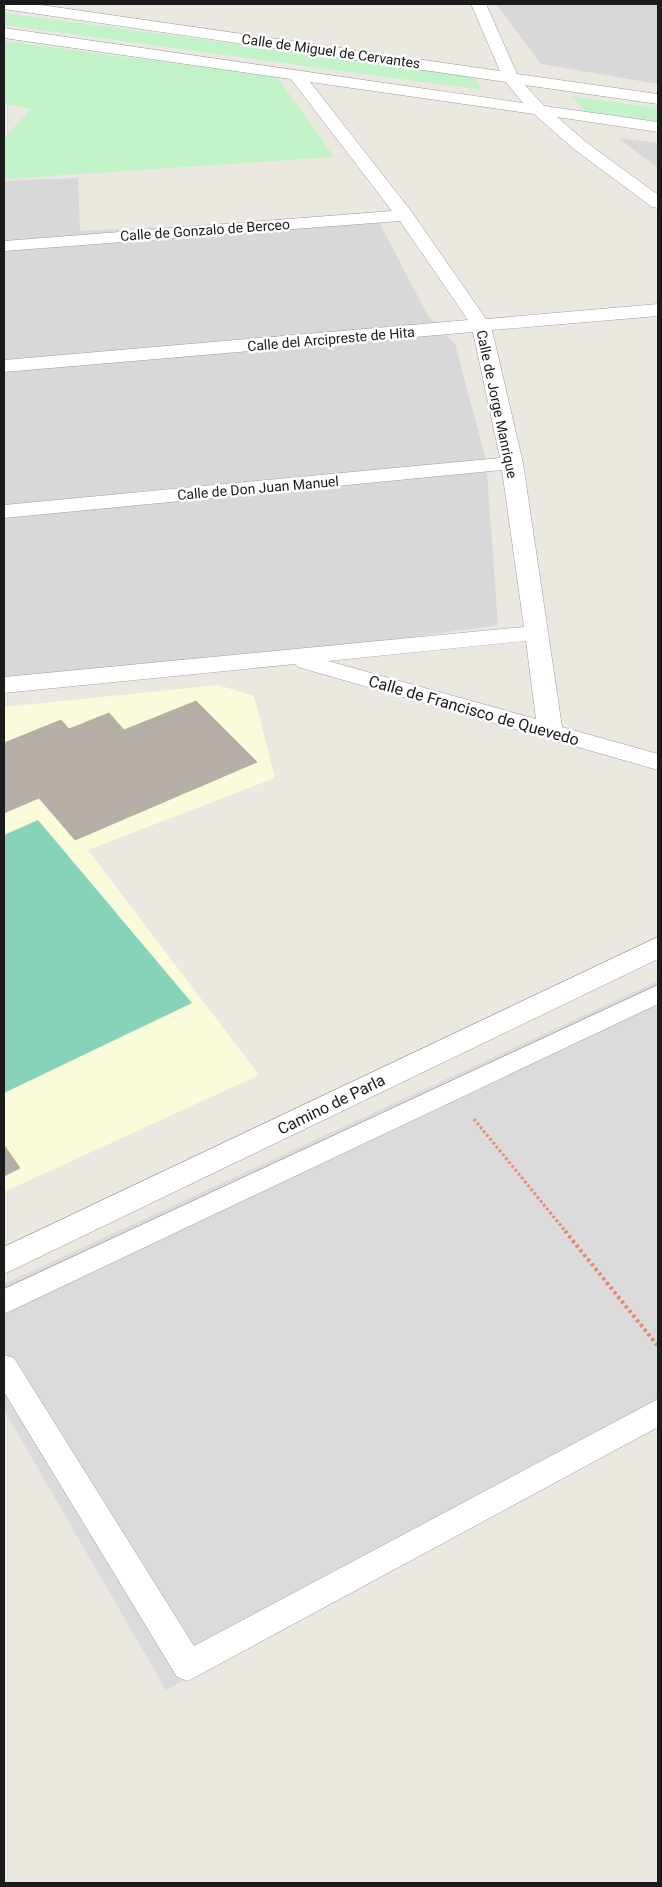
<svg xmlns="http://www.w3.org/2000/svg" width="662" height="1887" font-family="Roboto,sans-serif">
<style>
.residential{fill:#d9d8d8}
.education{fill:#f9fbda}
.park{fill:#c1f2c8}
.pitch{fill:#86d3ba}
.parking{fill:#dbdbdb}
.building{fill:#b4aea7;stroke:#bbb0a5}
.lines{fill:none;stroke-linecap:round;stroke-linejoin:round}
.lane-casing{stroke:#9c9c9c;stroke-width:1}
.street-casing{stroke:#9c9c9c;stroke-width:1}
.path-far1{stroke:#ea8773;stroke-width:3;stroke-dasharray:2.5 2.5;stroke-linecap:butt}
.path{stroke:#ea8773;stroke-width:4;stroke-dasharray:3 3;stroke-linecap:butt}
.lane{fill:#fff;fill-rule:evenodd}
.street{fill:#fff;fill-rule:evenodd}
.labels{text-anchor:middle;stroke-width:5;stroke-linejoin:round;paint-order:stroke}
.far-street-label{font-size:14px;fill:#1b1b1b;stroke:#fff}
.street-label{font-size:16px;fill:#1b1b1b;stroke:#fff}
</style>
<rect width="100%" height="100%" fill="#ebe8e1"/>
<path class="residential" d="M491,4H658V84L541,64L496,4Z
M618,138L658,143V168Z
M78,178L80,231L376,216L428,316L455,344L486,460L498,625L295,654L4,687V181Z"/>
<path class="education" d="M218,685L254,696L275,778L88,850L259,1075L4,1192V707Z"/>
<path class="park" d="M4,13L474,76L482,90L4,25Z
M4,41L277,77L334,157L4,179V138L31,109L4,104Z
M571,96L658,108V121L585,111Z"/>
<path class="pitch" d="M38,820L192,1003L4,1093V835Z"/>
<path class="parking" d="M658,981V1424L166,1690L4,1410V1284Z"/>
<path class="building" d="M196,701L257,762L75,840L39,798L4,813V743L61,720L69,729L109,713L124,730Z
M4,1145L20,1168L4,1176Z"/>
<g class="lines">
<g class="lane-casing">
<path id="lane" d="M658,985V1004L4,1314V1289Z
M4,1355L14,1358L194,1646L658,1399V1427L188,1681L177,1677L4,1392Z"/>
</g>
<g class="street-casing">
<path id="street" d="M4,4H34L500,71L471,4H486L517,74L658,94V104L525,85L544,106L658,122V132L557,117L586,142L658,195V208L652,207L574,149L534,114L310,82L411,211L486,319L658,304V316L492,330L523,463L562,727L658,754V770L298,667L295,664L4,693V677L524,627L502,470L4,518V505L500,458L473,332L4,372V360L468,320L400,221L4,251V241L392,211L291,79L4,38V28L523,103L506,82L4,9ZM526,641L536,719L328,661Z
M658,937V959L4,1274V1247Z"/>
</g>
<path class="path-far1" d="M474,1119L566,1232"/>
<path class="path" d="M565,1231L658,1346"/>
<use href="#lane" class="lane"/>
<use href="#street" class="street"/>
</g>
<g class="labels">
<g class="far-street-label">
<text transform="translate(331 51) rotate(8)" y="5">Calle de Miguel de Cervantes</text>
<text transform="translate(205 230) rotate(-4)" y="5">Calle de Gonzalo de Berceo</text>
<text transform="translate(331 339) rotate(-5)" y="5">Calle del Arcipreste de Hita</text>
<text transform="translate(497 404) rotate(78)" y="5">Calle de Jorge Manrique</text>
<text transform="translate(258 488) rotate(-5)" y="5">Calle de Don Juan Manuel</text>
</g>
<g class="street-label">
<text transform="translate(474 710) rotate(16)" y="6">Calle de Francisco de Quevedo</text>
<text transform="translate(331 1104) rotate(-26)" y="6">Camino de Parla</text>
</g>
</g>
<rect width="662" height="1887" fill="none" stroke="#1b1b1b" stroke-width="10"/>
</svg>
